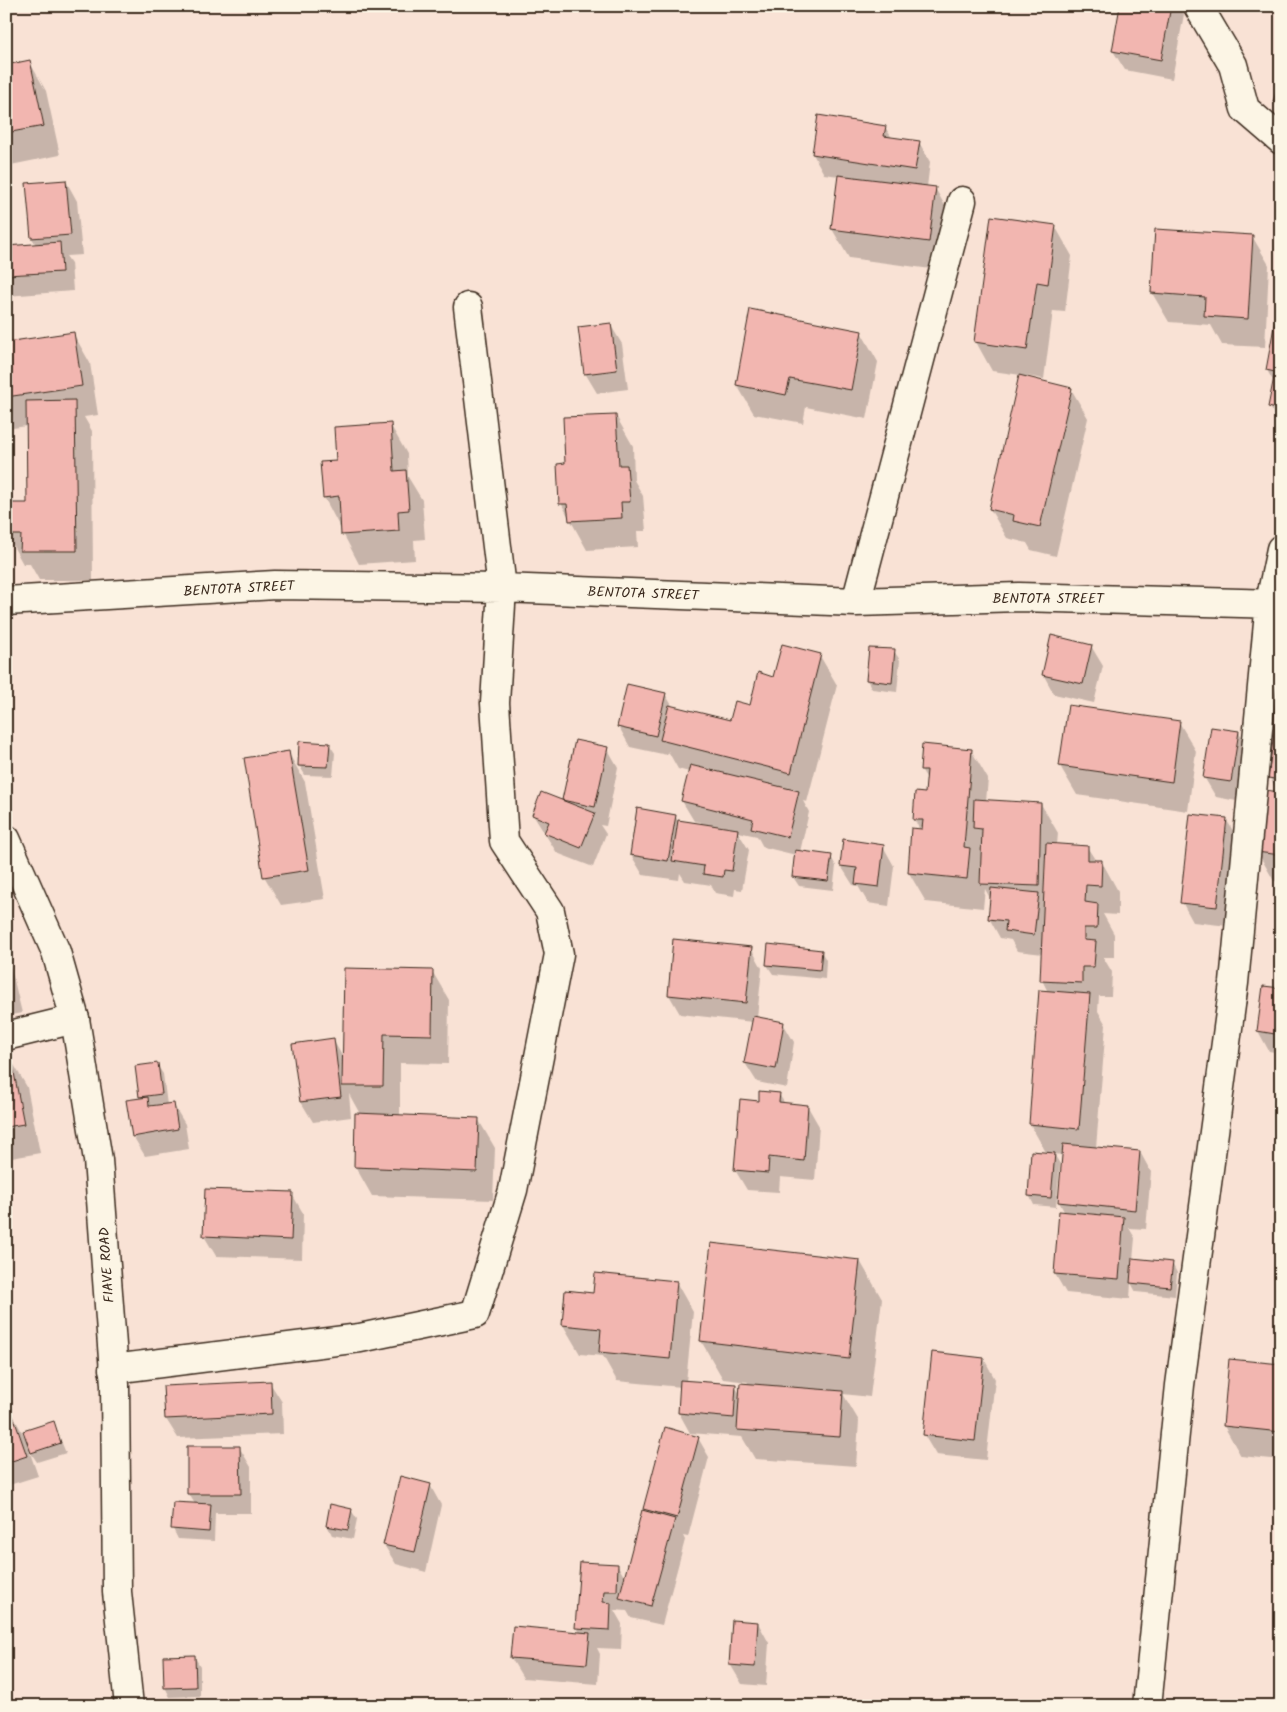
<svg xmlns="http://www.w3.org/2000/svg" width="1287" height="1712" font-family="Kalam,sans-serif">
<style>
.shadow{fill:#0003}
.building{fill:#f2b6b0;stroke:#3b2a1e}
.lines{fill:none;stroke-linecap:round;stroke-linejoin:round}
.minor-casing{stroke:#3b2a1e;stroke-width:31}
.tertiary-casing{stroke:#3b2a1e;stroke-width:31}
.minor{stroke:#fcf5e5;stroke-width:28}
.tertiary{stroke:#fcf5e5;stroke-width:28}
.labels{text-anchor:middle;stroke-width:4.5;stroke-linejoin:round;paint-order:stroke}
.street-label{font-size:14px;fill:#3b2a1e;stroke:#fcf5e5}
</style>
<rect width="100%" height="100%" fill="#f9e2d5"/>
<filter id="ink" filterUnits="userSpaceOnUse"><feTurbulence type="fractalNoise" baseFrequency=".02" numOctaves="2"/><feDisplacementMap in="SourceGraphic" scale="10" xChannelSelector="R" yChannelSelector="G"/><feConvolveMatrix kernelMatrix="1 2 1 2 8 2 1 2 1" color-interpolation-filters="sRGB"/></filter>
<g filter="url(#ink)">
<path class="shadow" d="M1122,6H1179L1184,14L1172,79L1125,70L1113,51Z
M29,61L46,91L60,155L6,166V66Z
M1281,79V113L1274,102Z
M885,127L892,138L919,142L930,162L927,187L935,188L952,218L946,271L849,258L832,229L839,176L824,174L813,154Z
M66,181L77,201L82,255L66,256L71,263L73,291L6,296V247L36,245L32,238L28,184Z
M1055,226L1072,256L1065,312L1053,311L1044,379L1027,376V378L1071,389L1088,418L1056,556L1031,550L1027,543L1007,538L990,509L1021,375L992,371L976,342Z
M1252,236L1269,265L1265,347L1222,345L1211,325L1169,322L1152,293Z
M610,324L622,344L628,389L597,393L585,373Z
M1281,324V427L1270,407L1274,383L1267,370Z
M861,332L878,362L867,419L806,407L803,423L754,414L737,385Z
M73,333L90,363L98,415L84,417L92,431L93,580H39L30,564H23L7,535L28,505L27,426L6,429V343Z
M616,416L633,446L634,480L643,496L646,531H637L638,547L587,550L561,503L567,464Z
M390,424L407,454L408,477L422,500L425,539L414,540L415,560L359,564L324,497Z
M1091,646L1103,666L1094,703L1054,694L1043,674Z
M894,651L900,660L897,692L872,689L867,680Z
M820,656L837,685L807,802L803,801L809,812L800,852L831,857L836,866L833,890L799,886L793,877L796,855L763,847L757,836L738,832L749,850L742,890L735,889L734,896L715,893L711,885L685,881L680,873L679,880L643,875L631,855L638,810L675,816L678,821L700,824L701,822L694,821L682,801L689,772L678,769L668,751L667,755L630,747L619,727L665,694L673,707L731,722L750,707L774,678Z
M1179,722L1196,751L1188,811L1077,795L1060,766Z
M1281,727V882L1274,881L1257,851L1278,793L1270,778Z
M1239,732L1250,752L1242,802L1216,797L1204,777Z
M329,744L335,753L333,776L305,775L299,765Z
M607,748L618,767L606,826L600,825L606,834L593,867L557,853L533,815L566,803L564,800Z
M971,750L988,779L986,801L1041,804L1058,833L1057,845L1087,847L1096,861L1102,862L1118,891V915L1103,914L1114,934V957H1103L1112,972L1111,996H1099L1098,1011L1106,1025L1096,1148L1140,1152L1151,1172L1146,1229L1129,1228L1135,1238L1133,1260L1172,1263L1177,1273L1175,1296L1136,1292L1131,1283L1130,1299L1066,1293L1055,1274L1065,1213L1059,1202L1063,1155L1054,1154L1060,1164L1056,1207L1034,1205L1029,1195L1047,1154L1030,1124L1048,992L1042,980L1043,954L1017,951L1011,940L1000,938L989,918L991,900L985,889L983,908L926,902L909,873L920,830L914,819L926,794L927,779L921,769Z
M288,752L305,782L325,899L281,905L264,876Z
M1226,819L1238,839L1228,926L1193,922L1182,902Z
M883,846L894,866L889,906L868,903L858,886L853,885L841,866Z
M6,948L22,1013L6,1016Z
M751,948L762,968L757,1018L783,1023L794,1042L787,1088L757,1082L745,1063L753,1022L680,1014L669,995Z
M821,951L826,960L825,979L773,974L767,965Z
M432,971L449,1000L448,1064L400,1063V1116L478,1119L495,1148L493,1200L372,1196L355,1166L360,1114L349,1094L351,1117L313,1122L301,1102L294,1045L333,1040L344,1059Z
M1281,990V1053L1269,1051L1258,1031Z
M10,1058L27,1087L40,1153L6,1159V1059Z
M157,1065L163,1074L167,1105L173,1104L185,1124L189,1149L145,1156L133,1136L142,1099L140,1096Z
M779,1094L785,1104L808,1107L819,1126L815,1180L780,1177L779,1192L747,1190L735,1170L760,1102Z
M292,1194L303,1213L302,1259L216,1256L204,1236Z
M860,1261L882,1299L870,1397L843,1394L859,1421L856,1466L755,1459L742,1437L690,1433L679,1413L681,1387L617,1381L603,1356L580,1354L563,1325L594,1294L676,1282L693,1312L686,1382L735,1386L740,1394L748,1382L723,1379L701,1341Z
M984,1359L995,1379L986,1460L936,1455L924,1435Z
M1230,1361L1281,1366V1460L1241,1456L1224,1426Z
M270,1383L282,1402L283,1434L178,1438L166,1419Z
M12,1414L26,1439L53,1422L66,1453L37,1462L29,1450L38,1476L6,1486V1416Z
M698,1438L709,1457L688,1537L683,1536L685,1540L662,1625L631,1618L627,1611L614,1610L622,1624L621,1649L597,1648L600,1654L598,1684L523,1678L511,1658L580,1633L577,1627L618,1566L625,1578L647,1513L645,1509Z
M239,1447L251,1467V1513H215L214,1541L178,1539L173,1529L195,1504L189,1494Z
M430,1485L441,1505L426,1572L396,1564L384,1545Z
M351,1510L357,1519L353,1539L332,1535L327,1525Z
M758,1623L769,1643L766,1686L742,1684L730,1664Z
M194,1656L200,1666V1696L170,1697L165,1687Z"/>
<path class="building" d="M1120,6H1171L1161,60L1112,51Z
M30,60L44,126L6,133V65Z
M1281,74V104L1273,102Z
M818,115L886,126L884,136L920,141L915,170L812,154Z
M838,175L936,187L929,242L831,229Z
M66,180L71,235L31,238L26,183Z
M991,216L1056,225L1048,284L1037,282L1027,350L974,342Z
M1155,229L1253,235L1248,319L1204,316L1205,297L1151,293Z
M60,242L62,272L6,275V246Z
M750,309L862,331L851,390L790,379L786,395L736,385Z
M1275,321L1281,322V410L1268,407L1275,372L1266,370Z
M611,323L617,370L584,374L578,327Z
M74,332L82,386L6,397V342Z
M1019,375L1072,388L1040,527L1013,521L1014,515L989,509Z
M75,400L77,551H20L21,535H6V503H27L26,401Z
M616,415L619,465H627L630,502H621L622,518L569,521L567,504H559L557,464L565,463L563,417Z
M391,423L394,471L406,470L409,510L398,511L399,531L341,535L339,496L323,498L320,462L336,461L334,427Z
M1051,635L1092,645L1083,684L1042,675Z
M782,644L821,654L791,773L660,740L669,705L730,720L735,701L750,705L758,672L773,677Z
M869,648L895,649L892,683L866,680Z
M627,684L666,693L656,736L617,727Z
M1068,705L1180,721L1172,782L1059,766Z
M1275,725L1281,726V780L1268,778Z
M1211,727L1239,731L1231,782L1203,778Z
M575,740L608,747L595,807L562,800Z
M299,741L330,743L328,767L298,766Z
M922,744L972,749L964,847L970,848L967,879L908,873L911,828L922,829L923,820H913L915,792L925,793L927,770H920Z
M289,751L309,870L263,877L244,758Z
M690,765L799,791L788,837L751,828L753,819L681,801Z
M1264,790L1281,792V855L1256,852Z
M541,792L595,813L581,848L544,833L549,822L532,815Z
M974,799L1041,803L1039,886L980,884L982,829L973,828Z
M637,808L676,815L668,861L630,855Z
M1190,814L1227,818L1217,907L1180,903Z
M678,820L738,829L732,871L724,870L723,877L703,874L704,866L672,861Z
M843,839L884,845L879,887L855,884L857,868L840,866Z
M1046,843L1088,846V860H1102L1101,886L1086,885L1085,902L1098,904L1097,928H1084V940L1096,941L1094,967H1082V983L1040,981Z
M795,850L832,855L828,881L792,877Z
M991,888L1039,893L1034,935L1005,931L1006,921L988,919Z
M673,939L752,947L746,1003L668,995Z
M768,944L822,950L820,970L766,965Z
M344,968L433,970L432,1035L384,1034L383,1086H342Z
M1263,986L1281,988V1035L1257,1031Z
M1039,990L1090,994L1079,1129L1029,1124Z
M753,1016L784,1022L776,1069L744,1063Z
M334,1038L341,1097L300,1102L292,1044Z
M6,1057H11L24,1124L6,1127Z
M158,1063L162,1094L139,1097L135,1066Z
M759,1091L780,1093L779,1102L808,1105L804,1161L769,1157L768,1173L734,1170L740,1099L759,1101Z
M148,1097L149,1106L174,1103L178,1129L132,1137L126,1100Z
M355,1113L479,1118L477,1172L354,1167Z
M1063,1144L1140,1151L1135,1210L1058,1202Z
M1031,1151L1055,1153L1051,1198L1028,1196Z
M205,1189L293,1192L291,1240L203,1236Z
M1059,1211L1124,1217L1119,1279L1054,1274Z
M711,1243L860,1260L849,1359L700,1341Z
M1132,1258L1173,1262L1170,1287L1130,1283Z
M595,1273L677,1281L670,1359L599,1352L601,1329L562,1325L565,1290L593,1293Z
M932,1352L984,1358L975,1441L923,1435Z
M1229,1359L1281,1364V1432L1223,1426Z
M680,1380L736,1384L734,1418L678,1413Z
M271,1381L272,1414L165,1419L163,1386Z
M740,1383L843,1391L840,1437L737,1430Z
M12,1413L27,1456L6,1463V1415Z
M54,1421L61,1443L31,1453L23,1431Z
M665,1427L699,1437L677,1518L643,1509Z
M187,1446H240L241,1494H187Z
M400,1476L431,1484L415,1552L383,1545Z
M173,1502L211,1504L209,1532L171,1529Z
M330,1504L352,1509L348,1530L326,1526Z
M642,1510L675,1519L651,1606L619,1598Z
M580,1562L618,1564L617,1591H604L603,1602L611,1603L610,1630L575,1628Z
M732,1620L758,1622L755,1667L729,1665Z
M513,1626L590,1633L587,1664L510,1658Z
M195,1655L196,1687L164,1688L163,1656Z"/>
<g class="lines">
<g class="minor-casing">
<path id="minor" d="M1198,6L1233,65L1245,109L1281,140
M6,601L275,585L502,588L856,602L1019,597L1281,604
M856,602L962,201
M6,1036L75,1019
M113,1369L360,1338L475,1314L513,1190L559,954L550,911L504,841L495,703L502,588L468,307
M1147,1706L1180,1385L1234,983L1270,602L1281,549"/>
</g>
<g class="tertiary-casing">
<path id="tertiary" d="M6,839L56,952L75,1019L98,1160L115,1385L117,1592L129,1706"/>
</g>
<use href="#minor" class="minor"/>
<use href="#tertiary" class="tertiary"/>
</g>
</g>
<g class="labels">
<g class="street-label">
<text transform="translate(239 588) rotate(-3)" y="5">BENTOTA STREET</text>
<text transform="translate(643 593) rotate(2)" y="5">BENTOTA STREET</text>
<text x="1048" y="603">BENTOTA STREET</text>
<text transform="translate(106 1265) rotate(-94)" y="5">FIAVE ROAD</text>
</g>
</g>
<rect width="1287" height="1712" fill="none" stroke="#fcf5e5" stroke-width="25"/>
<rect x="12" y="12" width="1262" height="1687" fill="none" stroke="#3b2a1e" stroke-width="2" filter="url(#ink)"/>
</svg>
